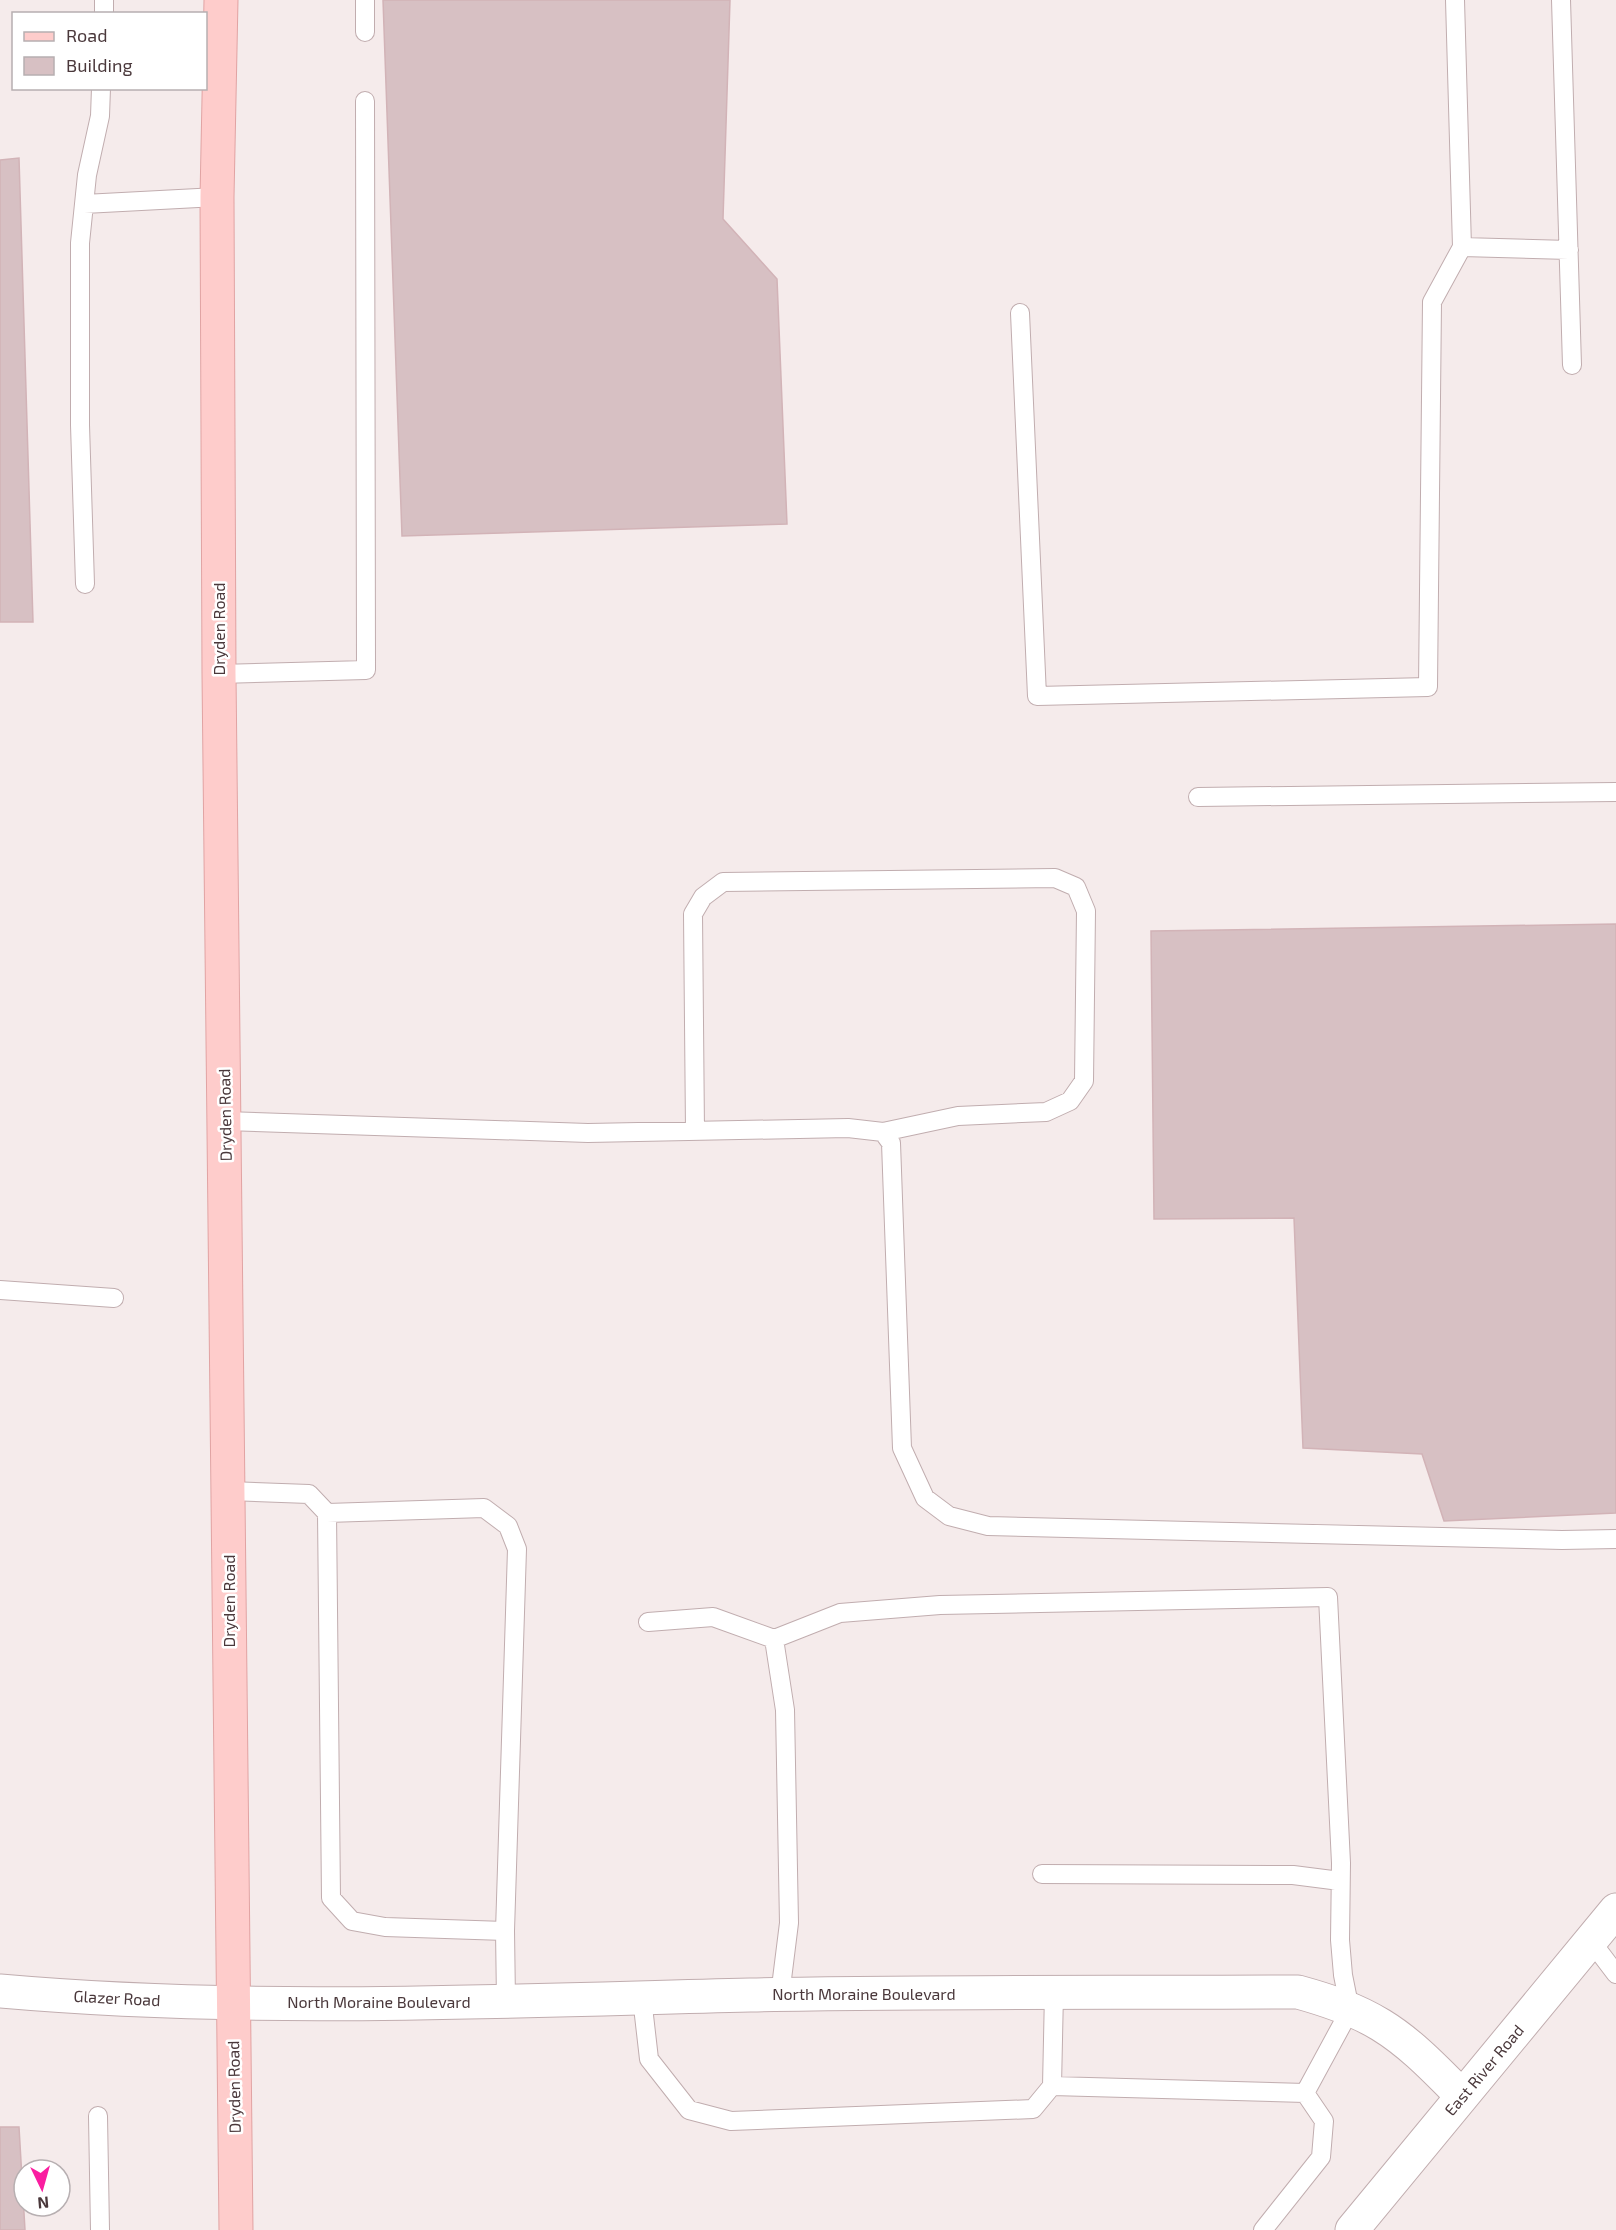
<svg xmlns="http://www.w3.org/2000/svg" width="1616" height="2230" font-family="'Exo 2',sans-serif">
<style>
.building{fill:#d7c0c3;stroke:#d2b3b7;stroke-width:1.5}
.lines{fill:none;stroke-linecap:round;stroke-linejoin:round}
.service-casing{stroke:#c1adaf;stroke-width:20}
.tertiary-casing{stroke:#c1adaf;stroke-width:35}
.secondary-casing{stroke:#e1a3a3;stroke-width:35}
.service{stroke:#fff;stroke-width:18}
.tertiary{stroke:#fff;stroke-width:33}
.secondary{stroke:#fecccb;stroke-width:33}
.labels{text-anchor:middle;stroke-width:5;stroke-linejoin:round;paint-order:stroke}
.street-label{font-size:16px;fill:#4a383b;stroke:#fff}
</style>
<rect width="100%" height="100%" fill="#f5ebeb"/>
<path class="building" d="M383,0H730L723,219L777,279L787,524L402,536Z
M19,158L33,622H0V160Z
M1616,924V1513L1444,1521L1422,1454L1303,1448L1294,1218L1154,1219L1151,931Z
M0,2127H19L25,2230H0Z"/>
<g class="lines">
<g class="service-casing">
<path id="service" d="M365,0V32
M1455,0L1462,247L1569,250
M1561,0L1572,365
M104,14V0
M84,204L217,197
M1020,313L1037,696L1428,687L1432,302L1462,247
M85,584L80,425V243L87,175L100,116L101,88
M219,674L366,670L365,101
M1198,797L1616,792
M225,1121L588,1133L848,1128L883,1132L891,1143L902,1448L925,1498L949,1516L988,1526L1562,1540L1616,1539
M695,1131L693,914L703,897L723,882L1055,878L1076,887L1086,911L1084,1081L1070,1101L1046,1112L958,1116L883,1132
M0,1290L114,1298
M229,1491L309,1494L327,1513L331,1898L352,1921L385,1927L505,1931L506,2001
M327,1513L484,1508L508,1526L517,1549L505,1931
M648,1622L713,1617L774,1639L785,1710L789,1923L780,1995
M774,1639L840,1613L940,1605L1328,1597L1341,1863L1340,1940L1343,1975L1350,2010L1305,2093L1052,2086
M1042,1874L1293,1875L1340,1881
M1591,1941L1616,1974
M642,1998L649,2059L689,2110L731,2121L1033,2109L1052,2086L1054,1993
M98,2116L100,2230
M1263,2230L1321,2157L1324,2121L1305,2093"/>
</g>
<g class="tertiary-casing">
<path id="tertiary" d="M0,1991C249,2013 500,2001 750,1995C932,1991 1115,1993 1298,1992C1327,2000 1355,2009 1381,2025C1412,2044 1437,2071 1462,2096
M1352,2230L1616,1910"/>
</g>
<g class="secondary-casing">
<path id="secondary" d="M221,0L217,197L219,674L236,2230"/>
</g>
<use href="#service" class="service"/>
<use href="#tertiary" class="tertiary"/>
<use href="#secondary" class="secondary"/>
</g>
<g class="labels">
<g class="street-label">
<text transform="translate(219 629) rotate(-90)" y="6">Dryden Road</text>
<text transform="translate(225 1115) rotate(-91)" y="6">Dryden Road</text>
<text transform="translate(229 1601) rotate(-90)" y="6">Dryden Road</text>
<text x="864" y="2000">North Moraine Boulevard</text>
<text transform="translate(117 1998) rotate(3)" y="6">Glazer Road</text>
<text x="379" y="2008">North Moraine Boulevard</text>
<text transform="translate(1484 2070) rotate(-50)" y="6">East River Road</text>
<text transform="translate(234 2087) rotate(-91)" y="6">Dryden Road</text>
</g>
</g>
<rect x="12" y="12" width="195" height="78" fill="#ffffff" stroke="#b7afb1" stroke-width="1.5"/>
<rect x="24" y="32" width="30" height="9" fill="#fecccb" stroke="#b7afb1" stroke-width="1.5"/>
<text x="66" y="42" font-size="18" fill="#4a383b">Road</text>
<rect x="24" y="57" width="30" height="18" fill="#d7c0c3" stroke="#b7afb1" stroke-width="1.5"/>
<text x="66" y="72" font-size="18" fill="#4a383b">Building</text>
<g transform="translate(42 2188) rotate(175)"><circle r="28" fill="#ffffff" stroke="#b7afb1" stroke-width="1.5"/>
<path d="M0-4.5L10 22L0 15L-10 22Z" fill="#fa1da0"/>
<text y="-9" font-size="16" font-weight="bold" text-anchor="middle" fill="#4a383b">N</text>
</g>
</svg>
